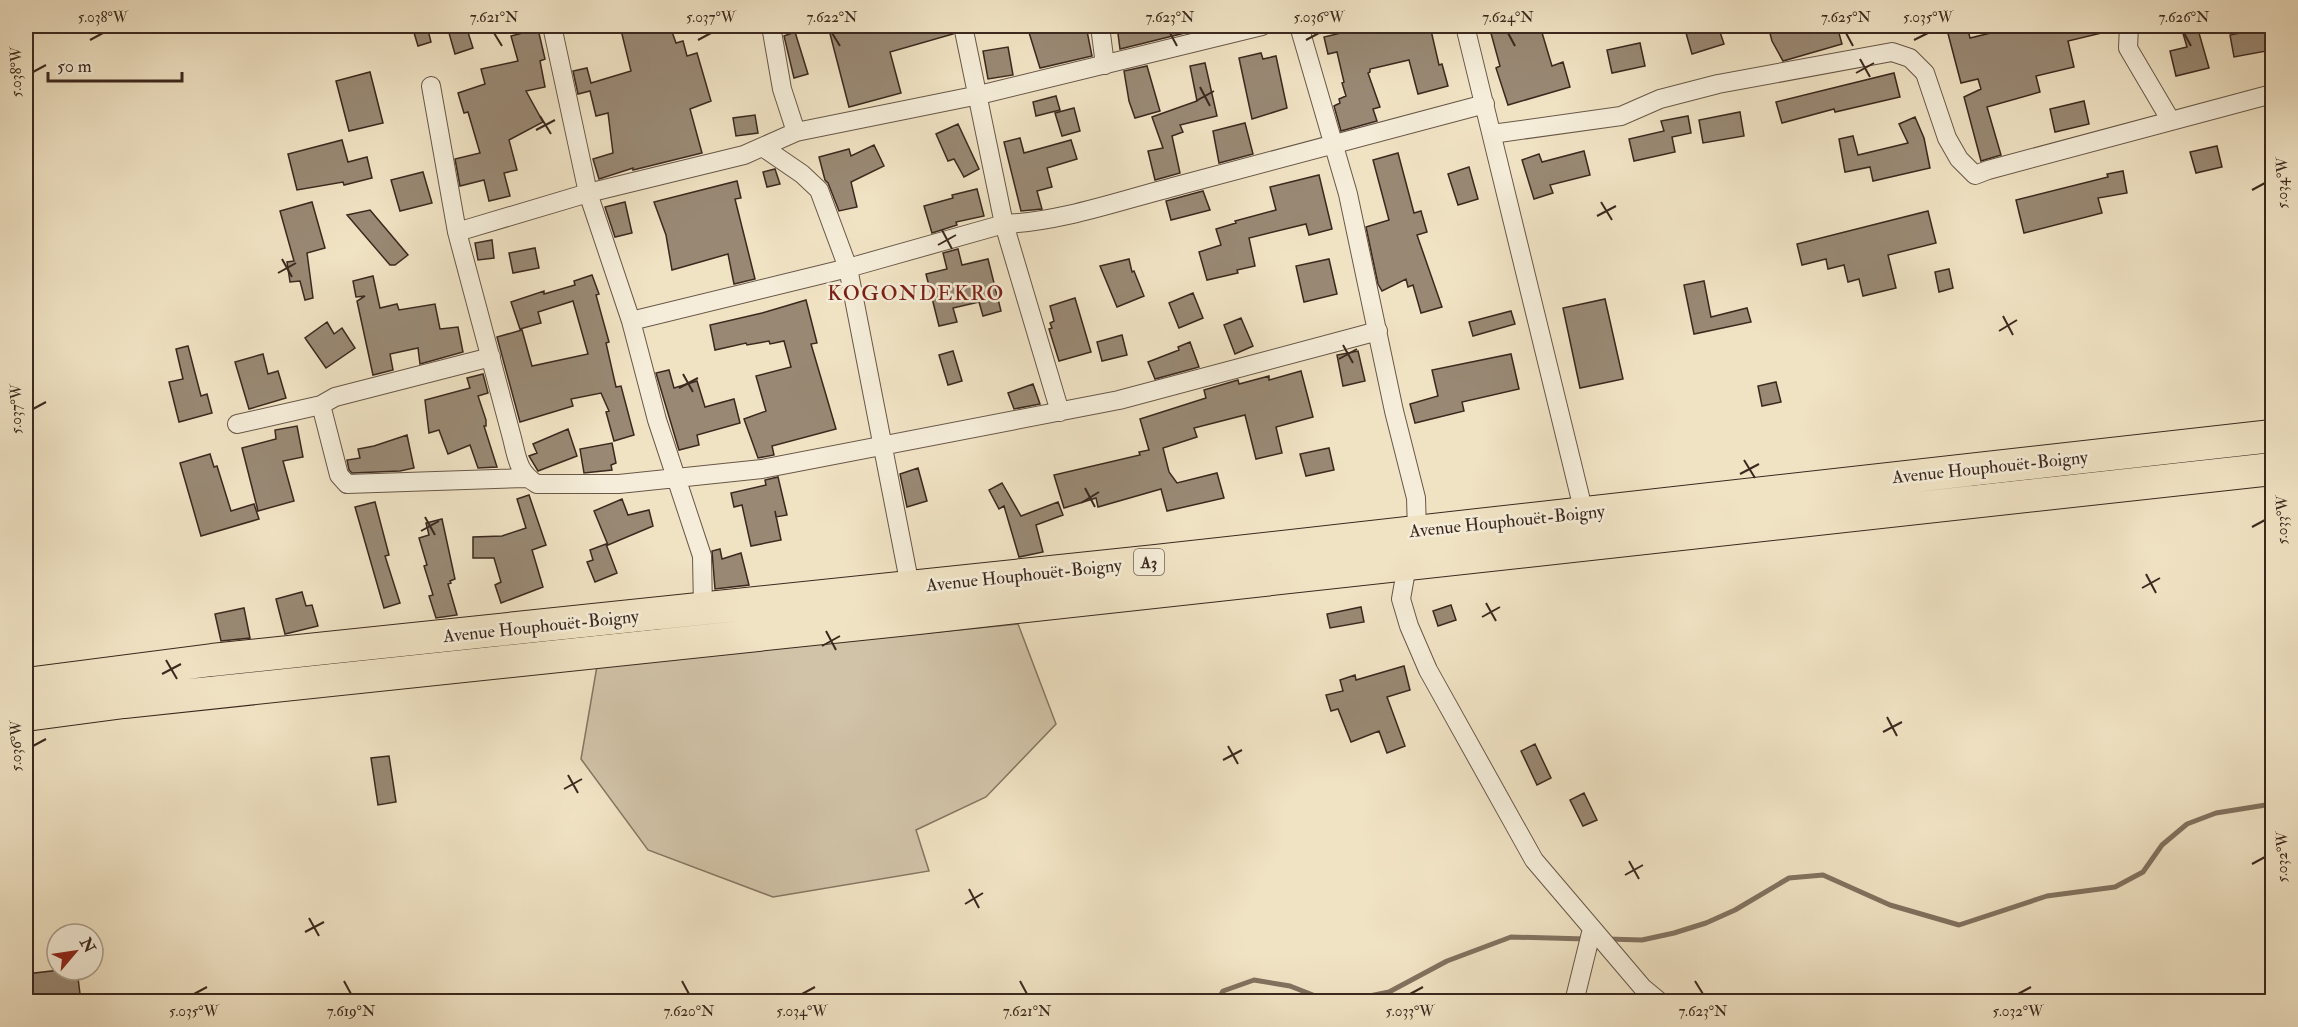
<svg xmlns="http://www.w3.org/2000/svg" width="2298" height="1027" font-family="'IM FELL Double Pica',serif">
<style>
.green{fill:#d1c3a8;stroke:#867663;stroke-width:1.5}
.lines{fill:none;stroke-linecap:round;stroke-linejoin:round}
.stream{stroke:#827260;stroke-width:5}
.building{fill:#998974;stroke:#3b281e;stroke-width:1.5}
.minor-casing{stroke:#685748;stroke-width:20}
.trunk-casing{stroke:#3b281e;stroke-width:34}
.minor{stroke:#f5edd9;stroke-width:18}
.trunk{stroke:#f0e3c4;stroke-width:32}
.ticks{fill:none;stroke:#3b281e;stroke-width:2}
.labels{text-anchor:middle;stroke-width:5;stroke-linejoin:round;paint-order:stroke}
.shield{fill:#f5edd9;stroke:#736356;stroke-width:1.5}
.shield-label{font-size:16px;font-weight:bold;fill:#3b281e}
.street-label{font-size:18px;fill:#3b281e;stroke:#f5edd9}
.quarter-label{font-size:21px;letter-spacing:1.5px;fill:#7a1f14;stroke:#f5edd9}
.neatline{fill:none;stroke:#3b281e;stroke-width:2}
.ticks-label{font-size:15px;text-anchor:middle;fill:#3b281e}
</style>
<rect width="100%" height="100%" fill="#f0e3c4"/>
<filter id="stains"><feTurbulence type="fractalNoise" baseFrequency=".00333" numOctaves="4"/><feColorMatrix values="0 0 0 0 .2 0 0 0 0 .09 0 0 0 0 .02 0 0 0 .5 -.17"/></filter>
<radialGradient id="worn" r=".72"><stop offset=".6" stop-color="#630" stop-opacity="0"/><stop offset="1" stop-color="#630" stop-opacity=".3"/></radialGradient>
<path class="green" d="M1018,624L1056,724L986,797L916,830L929,871L773,897L648,850L581,759L597,666Z"/>
<g class="lines">
<path class="stream" d="M1607,939L1642,940L1674,933L1706,923L1735,910L1789,878L1823,875L1890,905L1959,925L2047,896L2115,887L2143,872L2162,845L2187,824L2216,813L2272,804
M1217,1002L1223,991L1254,980L1290,986L1323,999H1355L1389,992L1447,961L1511,937L1586,939"/>
</g>
<path class="building" d="M412,26H427L431,42L418,46Z
M447,26H466L473,48L455,54Z
M641,26H670L676,43L683,41L687,56L697,53L711,101L690,109L702,153L633,170V168L599,179L593,159L613,153L608,113L596,116L590,91L578,94L573,71L587,68L591,83L631,71L621,30Z
M828,26H952L953,34L890,52L901,93L849,107Z
M1027,26H1086L1092,56L1040,68Z
M1117,26H1204L1205,28L1120,49Z
M1370,26H1430L1439,65L1442,64L1448,86L1418,94L1409,60L1370,69V72L1368,73L1380,107L1373,109L1377,121L1341,131L1334,106L1340,103L1339,99L1346,96L1342,83L1344,82L1337,52L1328,54L1324,37Z
M1489,26H1540L1552,66L1563,62L1570,87L1508,105L1496,68L1500,66Z
M1710,26H1718L1724,44L1692,54L1686,33Z
M1768,26H1837L1842,44L1783,61L1772,41Z
M1946,26H1967L1970,38L2019,26H2109L2110,31L2068,41L2074,67L2036,76L2040,92L1987,107L2001,155L1981,161L1964,97L1981,89L1978,79L1961,83Z
M2197,26L2209,68L2176,76L2170,51L2187,47L2182,30Z
M2271,27L2272,50L2234,57L2230,35Z
M538,29L545,59L540,61L545,87L526,91L543,122L509,140L517,170L504,173L510,196L489,201L484,180L460,186L455,159L480,153L468,112L464,113L458,93L485,84L481,69L518,61L511,36Z
M795,32L808,74L794,78L784,36Z
M1640,43L1645,66L1612,73L1607,50Z
M1008,47L1013,75L988,79L983,51Z
M1261,53L1263,59L1276,56L1287,108L1252,119L1239,58Z
M1205,63L1217,116L1180,125L1183,132L1172,136L1180,173L1155,180L1148,151L1163,148L1152,117L1197,101L1190,66Z
M1147,66L1160,111L1135,118L1129,101L1124,71Z
M370,72L383,123L349,131L336,81Z
M1894,73L1900,97L1835,112L1834,109L1782,123L1776,102Z
M1056,96L1060,110L1036,116L1033,102Z
M2084,101L2089,124L2055,132L2050,109Z
M1074,108L1080,131L1062,136L1055,113Z
M1740,112L1744,136L1703,143L1699,120Z
M755,115L758,133L736,136L733,118Z
M1688,116L1691,133L1672,137L1675,152L1634,161L1629,139L1664,131L1661,121Z
M1915,117L1924,138L1930,168L1873,181L1870,167L1845,172L1839,139L1853,136L1858,155L1908,143L1899,124Z
M1245,123L1253,154L1219,163L1213,131Z
M958,124L979,169L964,177L954,159L948,161L936,134Z
M1020,138L1024,153L1071,140L1077,159L1047,168L1052,187L1037,191L1042,209L1021,211L1004,142Z
M342,140L348,162L367,157L372,178L344,185L343,182L297,190L288,154Z
M874,145L884,166L851,182L857,207L839,211L828,183L825,180L819,157L849,149L851,156Z
M2217,146L2222,167L2196,173L2190,152Z
M1584,151L1590,175L1550,185L1553,193L1534,199L1522,160L1539,154L1542,162Z
M1398,153L1414,213L1421,211L1427,232L1417,235L1442,307L1421,313L1413,285L1408,287L1406,279L1382,291L1378,284L1366,227L1389,220L1373,160Z
M1469,167L1478,199L1458,205L1448,174Z
M775,169L780,184L767,187L763,172Z
M2123,171L2127,193L2098,198L2102,213L2024,233L2016,200L2108,177L2107,174Z
M423,172L432,203L400,211L391,180Z
M1319,175L1332,229L1309,235L1306,224L1249,238L1255,266L1237,270L1238,273L1207,280L1199,252L1221,245L1216,229L1236,223L1235,221L1276,210L1270,187Z
M737,181L741,198L735,199L755,279L734,284L728,254L672,270L666,235L654,202Z
M977,189L984,216L956,222L957,225L932,233L924,206L953,198L952,195Z
M1203,191L1210,210L1171,220L1166,201Z
M312,202L325,248L307,253L313,298L305,300L300,281L290,282L287,262L294,261L280,211Z
M625,202L632,233L615,237L605,207Z
M370,210L408,255L395,265H390L347,215Z
M1928,211L1936,243L1888,255L1896,288L1863,296L1859,279L1848,282L1844,265L1828,269L1826,259L1802,265L1797,244Z
M492,240L494,258L478,260L475,243Z
M535,248L539,268L513,273L509,253Z
M958,249L962,265L988,259L1001,311L983,316L979,302L953,308L957,322L939,326L926,274L947,269L943,253Z
M1129,259L1132,272L1134,271L1144,296L1117,307L1100,266Z
M1329,259L1337,294L1304,302L1296,266Z
M1949,269L1953,288L1939,292L1935,272Z
M592,275L599,294L596,295L609,342L606,343L616,387L621,386L634,435L614,441L606,412L609,411L601,393L571,399L573,406L520,422L497,337L522,330L532,366L588,354L573,301L538,312L541,323L520,329L511,302L544,291V294L575,285L574,281Z
M373,276L380,308L397,304L399,310L435,304L440,329L458,327L463,352L420,364L418,348L390,354L393,370L373,375L357,301L365,296L356,297L353,281Z
M1704,281L1711,317L1747,308L1751,322L1694,334L1684,285Z
M1193,293L1203,318L1179,328L1169,303Z
M1075,298L1091,352L1059,361L1049,329L1052,328L1050,323L1054,321L1050,306Z
M1605,299L1623,379L1580,388L1563,308Z
M806,300L817,343L811,344L836,429L772,446L774,455L758,458L744,419L766,411L756,376L791,367L784,341L770,344L769,341L747,345L746,343L715,350L710,325L762,313Z
M1511,311L1515,324L1473,336L1469,322Z
M1241,318L1253,346L1235,354L1224,325Z
M327,322L334,334L342,328L355,348L326,368L305,338Z
M1122,335L1127,355L1102,361L1097,342Z
M1190,342L1199,367L1155,379L1148,362L1179,350L1178,347Z
M188,346L201,396L207,394L212,413L179,422L169,382L183,379L176,349Z
M953,351L962,381L948,385L939,355Z
M1358,351L1365,381L1343,386L1337,355Z
M263,354L268,374L278,371L286,398L249,409L235,362Z
M1511,354L1519,389L1462,402L1464,411L1415,423L1410,404L1438,396L1432,370Z
M669,370L674,388L697,381L705,407L734,399L740,423L697,435L699,445L679,450L656,373Z
M1301,371L1313,417L1276,427L1282,453L1256,459L1245,415L1194,428L1197,437L1163,448L1169,472L1177,483L1217,473L1224,498L1167,511L1161,489L1098,507L1096,498L1064,508L1054,475L1140,455L1139,452L1149,450L1140,419L1206,398L1204,390L1238,380L1239,384L1269,376V380Z
M483,374L488,393L478,396L486,420V426H484L497,467L478,468L470,445L448,454L439,430L429,433L425,400L470,388L467,378Z
M1776,382L1781,402L1762,406L1758,386Z
M1033,384L1040,404L1014,409L1008,393Z
M297,426L303,457L283,461L294,501L258,511L242,448L276,439L275,430Z
M568,429L577,456L538,471L529,456L537,453L533,444Z
M407,435L414,468L400,471L352,473L349,470L347,460L360,458L358,449L374,446Z
M612,443L616,463L611,465L612,470L584,473L580,449Z
M1329,448L1334,470L1306,476L1300,454Z
M210,454L214,467L217,466L231,511L254,504L259,519L201,536L180,463Z
M918,468L927,501L907,507L900,474Z
M778,477L787,515L776,517L775,511L781,540L751,546L742,505L734,507L731,493L766,485L765,480Z
M1002,483L1021,516L1058,502L1063,515L1036,525L1043,552L1019,557L1004,506L999,509L989,490Z
M529,495L546,545L532,550L543,587L501,603L495,585L501,582L494,558H473V537L502,536L526,528L517,499Z
M622,499L628,515L649,510L653,526L608,545L594,511Z
M375,502L389,555L385,556L400,603L384,608L355,507Z
M442,519L455,579L450,581L451,583L448,584L457,615L436,618L429,596L433,595L424,566L427,565L419,538L429,535L426,523Z
M606,544L617,573L595,582L587,562L593,560L590,550Z
M720,549L722,559L741,553L749,585L715,589L712,551Z
M302,592L306,606L312,605L318,626L285,634L276,599Z
M1451,605L1456,620L1438,626L1433,611Z
M1361,607L1364,622L1330,628L1327,614Z
M244,608L250,638L221,641L215,614Z
M1404,666L1410,690L1387,697L1405,746L1387,753L1379,731L1351,742L1338,709L1331,711L1326,695L1343,691L1340,680L1355,675L1356,680Z
M1535,744L1551,778L1537,785L1521,751Z
M389,756L396,802L378,805L371,758Z
M1584,793L1597,820L1583,826L1570,800Z
M60,970H77L81,1002H26V974Z"/>
<g class="lines">
<g class="minor-casing">
<path id="minor" d="M552,26L588,193L631,321L657,420L702,556L703,609
M771,26L782,89L796,132
M963,26L1004,224L1060,412
M1100,26L1105,65
M1299,26L1348,194L1394,411L1416,498L1417,531L1407,565L1401,599L1409,626L1428,670L1534,860L1643,988L1660,1002
M1465,26L1584,513
M2129,26L2128,48L2171,121
M431,86L457,232L512,438C517,458 518,473 537,484H619L762,469L1119,400L1378,331
M1492,134L1621,116L1660,99L1718,84L1892,52L1910,58L1925,73L1947,138L1959,159L1975,175L1988,170L2272,94
M764,148L802,174L819,190L848,268L910,586
M457,232L588,193L744,155L796,132L979,95L1262,26
M631,321L848,268L1004,224C1060,222 1119,201 1173,187C1277,160 1381,132 1485,104
M321,405L339,475L347,484L526,478
M237,424L321,405L335,397L491,357
M1574,1002L1592,929"/>
</g>
<g class="trunk-casing">
<path id="trunk" d="M26,684L212,660L1156,561L2272,436
M26,715L124,702L918,618L2272,469"/>
</g>
<use href="#minor" class="minor"/>
<use href="#trunk" class="trunk"/>
</g>
<path class="ticks" d="M494,33L502,46M832,33L840,46M1170,33L1177,46M1508,33L1515,46M1846,33L1853,46M2184,33L2191,46M90,40L103,33M698,40L711,33M1306,40L1319,33M1914,40L1928,33M1860,59L1870,77M33,72L46,65M1856,73L1874,63M1200,87L1210,106M1196,101L1214,91M540,116L551,134M536,130L555,120M2252,190L2265,183M1601,202L1612,220M1597,216L1616,206M942,230L952,249M938,245L956,235M282,259L292,277M278,273L296,263M2003,316L2013,335M1999,331L2017,320M1343,345L1353,363M1339,359L1357,349M683,374L693,392M679,388L698,378M33,409L46,402M1744,460L1755,478M1740,474L1759,464M1085,488L1095,507M1081,503L1099,492M425,517L435,535M2252,527L2265,520M421,531L439,521M2146,574L2156,593M2142,588L2160,578M1486,603L1496,621M1482,617L1500,607M826,631L836,650M822,646L840,636M166,660L177,679M162,674L181,664M1887,717L1897,736M1883,732L1902,722M33,746L46,739M1228,746L1238,764M1223,760L1242,750M568,775L578,793M564,789L582,779M1629,861L1639,879M2252,864L2265,857M1625,875L1643,865M969,889L979,908M965,904L983,893M309,918L319,936M305,932L324,922M344,981L351,994M682,981L689,994M1020,981L1027,994M1695,981L1703,994M194,994L207,987M802,994L815,987M1410,994L1423,987M2018,994L2031,987"/>
<g class="labels">
<rect class="shield" x="1134" y="549" width="30" height="26" rx="4.5"/>
<g class="shield-label">
<text x="1149" y="568">A3</text>
</g>
<g class="street-label">
<text transform="translate(1990 467) rotate(-6)" y="6">Avenue Houphouët-Boigny</text>
<text transform="translate(1507 521) rotate(-6)" y="6">Avenue Houphouët-Boigny</text>
<text transform="translate(1024 575) rotate(-6)" y="6">Avenue Houphouët-Boigny</text>
<text transform="translate(541 626) rotate(-6)" y="6">Avenue Houphouët-Boigny</text>
</g>
<g class="quarter-label">
<text x="916" y="300">KOGONDEKRO</text>
</g>
</g>
<rect width="2298" height="1027" fill="none" stroke="#f0e3c4" stroke-width="66"/>
<g transform="translate(75 952) rotate(61)"><circle r="28" fill="#f5edd9" stroke="#ab9e8e" stroke-width="1.5"/>
<path d="M0-4.5L10 22L0 15L-10 22Z" fill="#8f2418"/>
<text y="-9" font-size="16" font-weight="bold" text-anchor="middle" fill="#3b281e">N</text>
</g>
<path d="M48 72v9h134v-9" fill="none" stroke="#3b281e" stroke-width="3"/>
<text x="57" y="72" font-size="18" fill="#3b281e" stroke="#f5edd9" stroke-width="4.5" paint-order="stroke">50 m</text>
<rect x="33" y="33" width="2232" height="961" class="neatline"/>
<g class="ticks-label">
<text x="103" y="22">5.038°W</text>
<text x="494" y="22">7.621°N</text>
<text x="711" y="22">5.037°W</text>
<text x="832" y="22">7.622°N</text>
<text x="1170" y="22">7.623°N</text>
<text x="1319" y="22">5.036°W</text>
<text x="1508" y="22">7.624°N</text>
<text x="1846" y="22">7.625°N</text>
<text x="1928" y="22">5.035°W</text>
<text x="2184" y="22">7.626°N</text>
<text transform="translate(16 72) rotate(-90)" y="5">5.038°W</text>
<text transform="translate(2282 183) rotate(-90)" y="5">5.034°W</text>
<text transform="translate(16 409) rotate(-90)" y="5">5.037°W</text>
<text transform="translate(2282 520) rotate(-90)" y="5">5.033°W</text>
<text transform="translate(16 746) rotate(-90)" y="5">5.036°W</text>
<text transform="translate(2282 857) rotate(-90)" y="5">5.032°W</text>
<text x="194" y="1016">5.035°W</text>
<text x="351" y="1016">7.619°N</text>
<text x="689" y="1016">7.620°N</text>
<text x="802" y="1016">5.034°W</text>
<text x="1027" y="1016">7.621°N</text>
<text x="1410" y="1016">5.033°W</text>
<text x="1703" y="1016">7.623°N</text>
<text x="2018" y="1016">5.032°W</text>
</g>
<rect width="100%" height="100%" filter="url(#stains)"/>
<rect width="100%" height="100%" fill="url(#worn)"/>
</svg>
